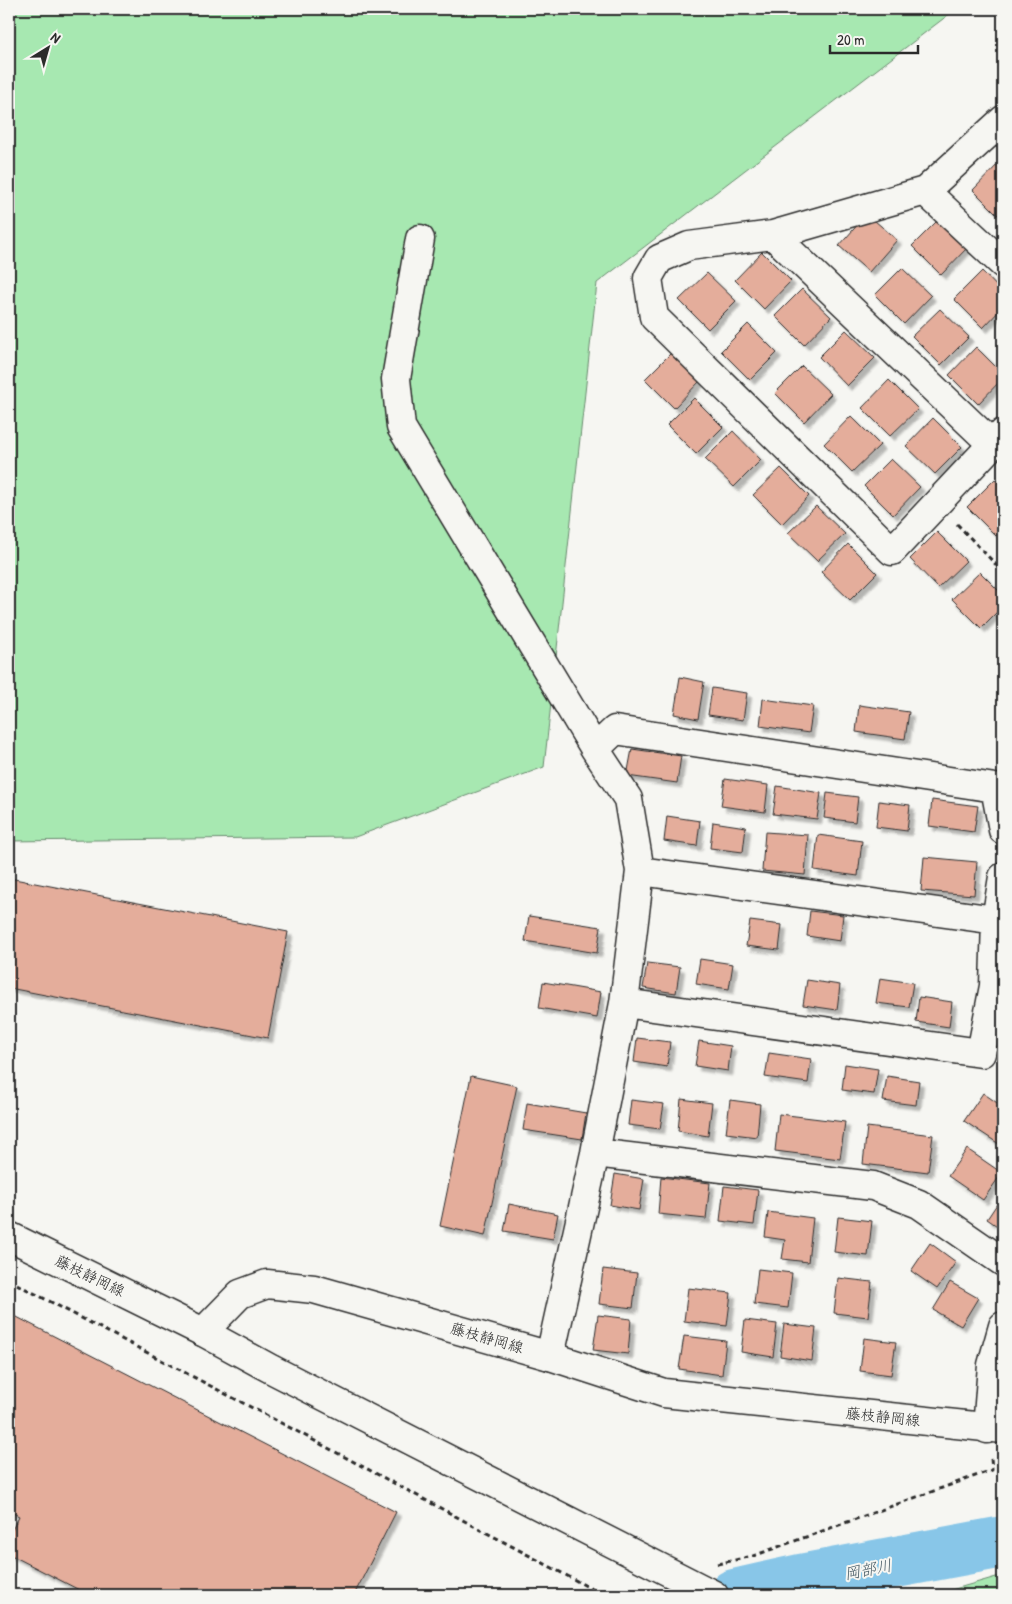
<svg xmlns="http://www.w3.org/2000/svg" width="1012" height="1604" font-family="'Patrick Hand','Klee One',sans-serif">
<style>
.green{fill:#a7e8b1;stroke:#698a6e}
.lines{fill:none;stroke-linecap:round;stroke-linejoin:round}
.river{stroke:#88c6e8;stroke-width:52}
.building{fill:#e4ad9b;stroke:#2b2b2b;filter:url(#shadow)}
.minor-casing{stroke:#2b2b2b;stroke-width:31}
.major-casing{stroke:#2b2b2b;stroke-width:31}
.path{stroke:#2b2b2b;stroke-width:3;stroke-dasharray:5 4;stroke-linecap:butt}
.minor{stroke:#f6f6f2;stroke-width:28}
.major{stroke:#f6f6f2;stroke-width:28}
.labels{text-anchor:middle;stroke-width:4;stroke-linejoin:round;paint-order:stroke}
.street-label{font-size:15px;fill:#2b2b2b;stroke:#f6f6f2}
.water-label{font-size:16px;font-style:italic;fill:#475a64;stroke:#f6f6f2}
</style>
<defs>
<filter id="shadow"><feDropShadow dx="4.5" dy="4.5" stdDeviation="1" flood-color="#0004"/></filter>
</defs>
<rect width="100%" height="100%" fill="#f6f6f2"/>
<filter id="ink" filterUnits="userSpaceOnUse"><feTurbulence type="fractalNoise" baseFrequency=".02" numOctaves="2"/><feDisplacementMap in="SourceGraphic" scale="10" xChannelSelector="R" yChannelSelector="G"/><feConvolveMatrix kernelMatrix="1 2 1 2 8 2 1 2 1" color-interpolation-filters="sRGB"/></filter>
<g filter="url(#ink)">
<path class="green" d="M9,9H956L597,283L544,767L355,837L9,841Z
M1003,1575V1595H934Z"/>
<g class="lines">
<path class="river" d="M734,1595L800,1580L1003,1542"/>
</g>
<path class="building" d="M1000,162L1003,165V217L1002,219L973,190Z
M867,214L897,240L869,272L839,246Z
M939,219L968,247L941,275L912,246Z
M762,252L791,281L764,309L735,280Z
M902,268L931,296L904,324L875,295Z
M982,271L1003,293V307L983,328L954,299Z
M707,273L736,301L708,329L679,300Z
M802,289L831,317L804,345L775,316Z
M940,309L969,337L941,365L912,336Z
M748,324L777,353L750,380L721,351Z
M846,330L875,358L847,386L819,357Z
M976,347L1003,374V378L978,404L949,375Z
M673,351L701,380L674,408L645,379Z
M802,366L831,394L804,422L775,393Z
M889,380L918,409L890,436L862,408Z
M694,398L723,427L696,454L667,425Z
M851,416L880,445L852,472L824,444Z
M933,418L962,447L935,474L906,446Z
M733,431L761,460L734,487L705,459Z
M891,459L920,487L893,515L864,486Z
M781,468L809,496L782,524L753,495Z
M995,479L1003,488V528L996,536L967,507Z
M816,506L845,534L817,561L788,533Z
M937,532L966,561L938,588L910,559Z
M848,544L877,573L850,600L821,572Z
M980,572L1003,595V606L981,628L952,599Z
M680,677L704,682L698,719L674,714Z
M712,688L747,693L743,720L708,715Z
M763,699L813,706L809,733L760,726Z
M859,705L909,712L905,739L856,732Z
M632,749L681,756L677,783L627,776Z
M725,779L768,785L765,812L721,806Z
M777,786L821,793L817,819L773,814Z
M827,793L858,797L855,822L824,818Z
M932,800L978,806L974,832L929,826Z
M879,801L910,805L907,831L876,827Z
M667,816L700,821L697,846L664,841Z
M713,822L746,827L743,852L710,848Z
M765,832L808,835L805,875L762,871Z
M818,835L862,841L858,876L814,870Z
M924,857L977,862L974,895L921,891Z
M9,878L288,932L268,1038L9,988Z
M810,911L843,915L840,941L807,936Z
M529,916L601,927L597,953L525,941Z
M750,921L782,925L779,950L746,946Z
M700,959L733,964L729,989L696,984Z
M647,963L680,967L676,993L643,988Z
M880,978L913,983L909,1007L876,1003Z
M807,980L840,985L837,1010L803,1005Z
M543,982L601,992L597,1018L539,1008Z
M919,997L952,1002L949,1027L916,1022Z
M637,1038L670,1042L667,1067L634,1062Z
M699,1041L731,1046L728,1071L695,1066Z
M769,1053L811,1059L808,1083L765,1077Z
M845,1064L878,1069L874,1094L842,1090Z
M471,1076L517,1086L485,1236L440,1226Z
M887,1076L919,1081L916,1105L883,1101Z
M983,1093L1003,1107V1139L999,1144L964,1121Z
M681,1099L712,1103L708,1136L678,1131Z
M631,1100L664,1104L660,1129L628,1125Z
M730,1100L760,1104L757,1137L726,1133Z
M527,1103L586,1113L582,1139L523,1130Z
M779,1114L845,1122L840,1159L775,1151Z
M867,1127L933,1135L928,1172L863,1164Z
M967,1149L1002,1173L983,1200L948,1176Z
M615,1174L644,1179L639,1210L610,1205Z
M661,1177L710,1183L706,1219L658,1214Z
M724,1186L758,1190L754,1225L720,1221Z
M1003,1195V1230L987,1219Z
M509,1204L558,1214L553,1239L504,1231Z
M768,1212L813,1218L808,1262L782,1259L785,1240L765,1237Z
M838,1217L872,1221L868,1256L834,1252Z
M930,1243L956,1262L937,1289L911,1271Z
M603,1269L637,1273L633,1308L599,1304Z
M758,1269L792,1273L788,1308L754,1304Z
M838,1278L872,1282L868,1317L834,1313Z
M950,1282L978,1298L961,1326L933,1310Z
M688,1288L731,1293L727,1326L684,1321Z
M9,1313L396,1512L354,1595H89L9,1554V1536L19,1516L9,1511Z
M598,1315L631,1319L628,1354L593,1350Z
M745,1320L777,1324L773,1357L741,1352Z
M784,1324L816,1328L812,1361L780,1356Z
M684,1336L726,1341L722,1375L679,1369Z
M864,1338L896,1342L891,1375L860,1371Z"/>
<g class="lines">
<g class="minor-casing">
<path id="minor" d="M1003,120L925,191L773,235L689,246L659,259L648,278L654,317L892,551L1003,433
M925,191L1003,264
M773,235L992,444
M420,239L396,379L401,427L595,749L628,799L640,871L624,1003L595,1153L550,1356
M595,749L615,730L995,788L1003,830
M640,871L996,920
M624,1003L981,1053L994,986L996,920L1003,877
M595,1153L873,1186L919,1204L1003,1262
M203,1332L271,1369L714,1595
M987,1429L992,1365L1003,1326"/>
</g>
<g class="major-casing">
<path id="major" d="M9,1236L203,1332L240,1294L267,1284L314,1289L550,1356L664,1393L1003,1429"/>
</g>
<path class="path" d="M957,524L1003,572
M9,1280L300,1433L603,1595
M717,1564L753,1556L992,1470L991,1458
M624,1595L637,1589"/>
<use href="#minor" class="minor"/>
<use href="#major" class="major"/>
</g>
</g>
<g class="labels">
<g class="street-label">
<text transform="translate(90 1276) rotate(26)" y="5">藤枝静岡線</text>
<text transform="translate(487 1338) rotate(16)" y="5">藤枝静岡線</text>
<text transform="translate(883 1417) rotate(6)" y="5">藤枝静岡線</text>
</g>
<g class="water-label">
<text transform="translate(868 1569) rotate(-11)" y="6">岡部川</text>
</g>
</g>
<rect width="1012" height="1604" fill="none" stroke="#f6f6f2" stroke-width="30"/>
<rect x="15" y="15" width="982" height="1574" fill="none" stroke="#2b2b2b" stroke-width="2" filter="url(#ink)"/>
<g transform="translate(48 48) rotate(37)" stroke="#f6f6f2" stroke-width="4" paint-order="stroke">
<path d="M0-4L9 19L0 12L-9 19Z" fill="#2b2b2b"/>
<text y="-8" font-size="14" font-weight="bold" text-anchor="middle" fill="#2b2b2b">N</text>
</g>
<path d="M830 45v8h88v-8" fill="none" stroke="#2b2b2b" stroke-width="2.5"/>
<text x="837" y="45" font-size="15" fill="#2b2b2b" stroke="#f6f6f2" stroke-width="4" paint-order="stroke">20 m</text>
</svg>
